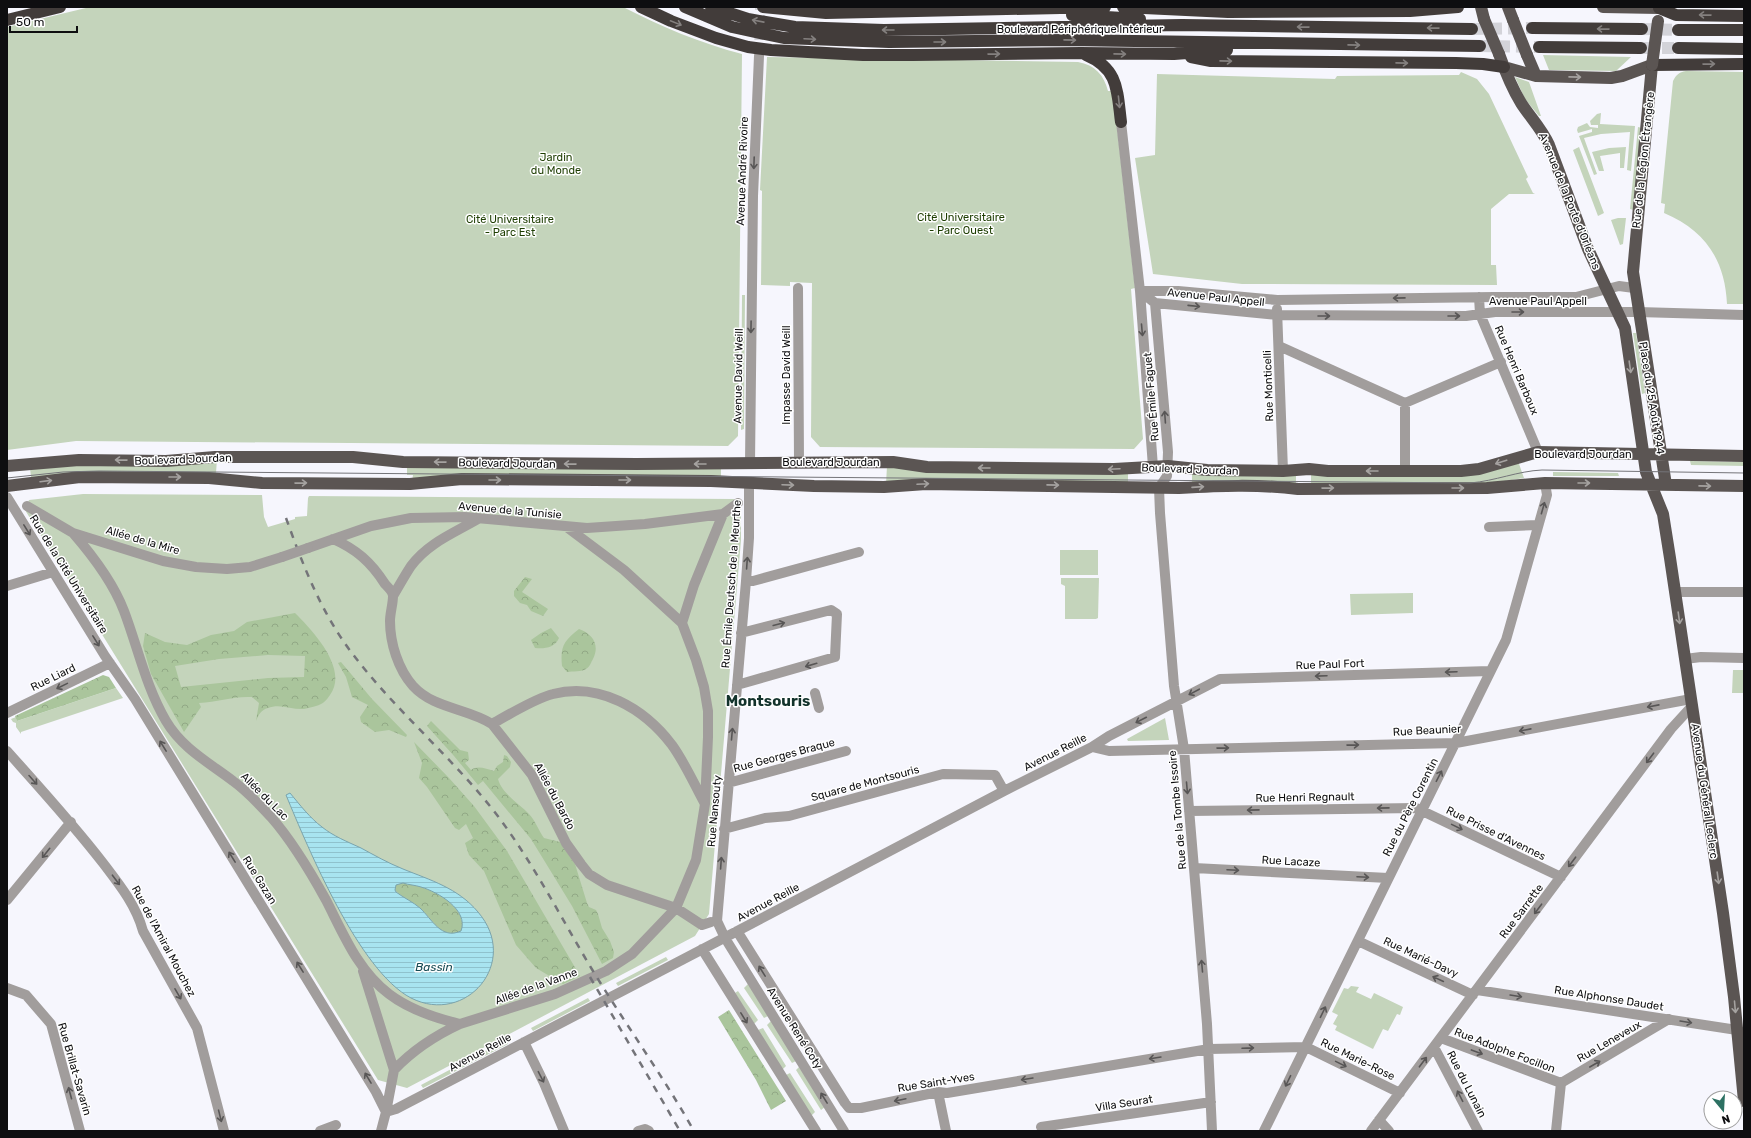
<svg xmlns="http://www.w3.org/2000/svg" width="1751" height="1138" font-family="Rubik,sans-serif">
<style>
.green{fill:#c4d4bb}
.forest{fill:url(#forest-crowns);fill-rule:evenodd}
.water{fill:url(#water-rules);stroke:#7aa4ad;fill-rule:evenodd}
.lines{fill:none;stroke-linecap:round;stroke-linejoin:round}
.minor-tunnel{stroke:#d3d3d9;stroke-width:10;stroke-dasharray:10 5;stroke-linecap:butt}
.highway-tunnel{stroke:#d3d3d9;stroke-width:12;stroke-dasharray:12 6;stroke-linecap:butt}
.minor{stroke:#a19d9c;stroke-width:10}
.major{stroke:#5b5553;stroke-width:12}
.highway{stroke:#423c3a;stroke-width:12}
.tram{stroke:#747479;stroke-width:1}
.rail{stroke:#747479;stroke-width:2.5;stroke-dasharray:7 7;stroke-linecap:butt}
.minor-bridge{stroke:#a19d9c;stroke-width:10}
.major-bridge{stroke:#5b5553;stroke-width:12}
.oneway{stroke:#84807f}
.oneway2{stroke:#a5a2a0}
.oneway3{stroke:#585656}
.labels{text-anchor:middle;stroke-width:3;stroke-linejoin:round;paint-order:stroke}
.street-label{font-size:11px;fill:#0e0e10;stroke:#fff}
.park-label{font-size:11px;fill:#1d3d01;stroke:#fff}
.water-label{font-size:12px;font-style:italic;fill:#164a53;stroke:#fff}
.district-label{font-size:15px;font-weight:bold;fill:#13332c;stroke:#fff}
</style>
<defs>
<pattern id="forest-crowns" width="20" height="18" patternUnits="userSpaceOnUse"><rect width="20" height="18" fill="#aac59c"/><path d="M2 6a3 3 0 1 1 6 0M12 15a3 3 0 1 1 6 0" fill="none" stroke="#91a885"/></pattern>
<pattern id="water-rules" width="6" height="5" patternUnits="userSpaceOnUse"><rect width="6" height="5" fill="#a8e4f0"/><path d="M0 2.5h6" fill="none" stroke="#8fc2cd"/></pattern>
</defs>
<rect width="100%" height="100%" fill="#f6f6fd"/>
<path class="green" d="M90,7H623C662,27 700,43 742,54L738,436L728,446L76,441L7,450V27Z
M1543,55L1631,57L1616,71L1549,70Z
M767,57L1078,62C1095,65 1104,75 1108,91H1113L1135,288L1131,289L1143,439L1134,449L820,447L811,437L812,283L790,282V286L761,285L762,191L760,190Z
M1686,71L1744,72V304H1727C1725,260 1705,230 1664,213L1665,204L1661,203L1673,81C1676,75 1679,72 1686,71Z
M1461,72L1477,79L1489,94L1528,177L1526,179L1533,193L1535,194H1509L1491,209V265H1496L1497,285L1242,284L1153,274L1135,158L1155,155L1157,74L1335,79L1337,76L1459,75Z
M1515,77L1529,82L1541,116H1539L1525,99Z
M1601,113L1600,124L1635,126L1631,171L1627,170L1630,132L1601,134L1584,138L1597,174L1594,175L1579,136L1592,132V129L1578,133L1577,130L1578,127L1587,123L1590,127L1598,128V125H1591L1590,121L1597,114Z
M1638,127L1642,128L1634,210L1630,209Z
M1579,147L1604,213L1598,216L1573,150Z
M1626,147L1624,168H1620V153L1600,156L1604,171H1599L1592,152L1609,148Z
M1618,218H1626L1623,244L1620,245L1611,220Z
M742,295H745L744,429L741,430Z
M1633,333H1636L1645,393L1642,394Z
M217,459L216,473L31,477L30,468Z
M1518,461L1524,478L1493,483H1311V474L1464,475Z
M1690,461L1744,462V466L1691,465Z
M887,466L1128,472V483L886,484Z
M407,467L721,469V477L412,481L413,475H407Z
M1553,472L1618,473L1619,476H1553Z
M1192,473L1296,474V483L1192,482Z
M83,494L262,495L264,517L268,527L295,519V517L307,516L308,498L309,496L734,499L741,507V540L709,914L695,936L407,1088L378,1080L25,510L29,500Z
M1060,550H1098V575H1060Z
M1061,578H1099L1098,618L1096,619H1065V586L1061,584Z
M1413,593V613L1351,615L1350,594Z
M1733,670H1744V693H1732Z
M116,688L123,698L21,732V734L16,727V723L13,722L11,719L16,717L17,721Z
M1165,718L1169,740L1128,741L1127,739Z
M666,957L668,960L618,986L616,983Z
M748,984L768,1016L764,1018L744,988Z
M1351,986L1359,987L1356,992L1371,999L1374,993L1403,1007L1400,1015L1397,1014L1388,1031L1383,1029L1373,1049L1335,1030L1337,1026L1333,1024L1338,1015L1332,1012L1344,988L1348,989Z
M738,991L758,1020L754,1024L735,993Z
M588,998L590,1001L533,1031L531,1028Z
M771,1021L796,1061L792,1063L767,1025Z
M763,1028L786,1066L782,1070L758,1030Z
M506,1040L508,1044L423,1088L421,1085Z
M799,1067L825,1107L821,1110L796,1070Z
M790,1073L815,1112L811,1116L786,1075Z"/>
<path class="forest" d="M525,577L532,579L522,592L548,609L543,616L531,611L527,605L520,603L514,596V591Z
M295,613C313,631 349,669 330,695C326,701 323,704 316,706C313,707 308,708 304,709C292,710 280,703 268,708C261,710 259,714 256,721L259,703L252,697C233,696 218,702 199,703L201,707L184,732L151,674L143,646L145,633L165,642L187,645L211,635L234,631L247,622ZM268,655L305,656L304,677L268,678L181,687L175,666L219,659Z
M551,628L559,638C555,648 544,649 535,648L531,640L541,633Z
M579,629C593,634 600,645 593,659C591,662 590,667 586,669C582,672 573,671 567,672L562,666C560,646 564,641 579,629Z
M341,662L372,699L407,735L406,737L389,730L375,732L361,722L360,717L368,705L352,697L346,677L338,663Z
M103,675L109,677L116,688L17,721L15,716Z
M431,721L460,750L468,752L469,760L465,763L471,770C478,765 486,769 494,771L497,766L503,762L504,755L507,756L511,762L510,767L498,779C502,794 519,803 529,814C535,820 539,831 544,838L560,842L575,864L587,903L589,907L596,910L598,914L602,928L610,941L614,952L613,958L602,964L572,906L531,839L483,781L478,785L454,756L427,726Z
M414,742L449,778L474,806L507,851L580,976L563,984L536,968L516,945L484,871L469,855L465,843L473,838L466,824L459,830L455,828L427,787L419,778L422,763Z
M403,883C409,885 415,885 421,887C438,892 469,910 461,932C441,940 433,919 420,908C413,902 404,898 397,892L395,890L396,885Z
M729,1010L786,1101L771,1110L756,1080L718,1017Z"/>
<path class="water" d="M290,793C300,805 310,818 322,827C333,836 348,842 361,848C374,855 388,863 403,869C430,880 458,888 478,912C521,962 466,1026 411,998C359,971 308,848 286,795ZM403,883C409,885 415,885 421,887C438,892 469,910 461,931C441,940 432,919 420,908C413,902 404,898 396,892L395,890L396,885Z"/>
<g class="lines">
<path class="minor-tunnel" d="M759,55L760,7"/>
<path class="highway-tunnel" d="M1472,29L1532,28
M1642,29L1678,30
M1480,46L1539,47
M1644,48H1678"/>
<path class="minor" d="M1121,122L1140,291L1153,467
M798,288L799,462
M1140,291L1155,303L1278,315L1466,316L1495,312H1638L1744,315
M1140,291H1178L1277,300L1494,297H1576L1619,286L1634,288
M1479,297L1480,314L1538,452
M1155,303L1168,452L1167,476L1159,488L1160,513L1174,686L1184,749L1207,1024L1212,1131
M1277,309L1283,471
M1279,346L1405,403L1501,362
M750,464L753,196L759,56
M1405,471V403
M749,484V538L746,581L717,921L725,938L844,1131
M7,497L105,656L135,699L376,1092L386,1112
M27,506L73,533L163,561L196,567L227,569L250,567L282,557
M1489,527L1538,525
M568,528L624,570L682,623
M73,533C93,556 113,582 124,611C138,648 146,687 166,721C182,748 208,762 233,781C247,791 259,804 271,817C293,842 310,871 326,900C343,933 358,971 389,994C410,1010 435,1018 460,1024
M333,539C356,549 371,562 385,584C388,587 393,593 393,596C393,604 390,613 390,621C390,643 398,669 413,686C434,709 467,708 492,724L532,775L566,843L581,864L589,874L607,885L676,908L702,925L711,922
M308,548L371,526L411,518L465,517L587,528L645,524L723,514L738,503
M746,581H753L859,552
M7,586L53,572
M1675,592H1744
M393,596C399,586 405,575 411,566C428,543 454,533 478,519
M1685,659L1701,657L1744,658
M737,685L835,657L837,614L831,610L741,633
M815,693L819,708
M7,713L110,663
M492,724C508,715 536,698 553,694C599,682 644,708 672,745C685,763 694,784 705,804
M1092,747L1109,751L1456,743L1691,699
M7,751C40,788 73,824 103,863C119,884 136,905 143,931L197,1028L224,1131
M728,783L846,751
M1189,811L1416,808L1561,877
M724,829L765,818L789,816L943,774L995,775L1004,791
M1194,868L1388,878
M7,900L71,822
M737,931L845,1103L849,1108H861L938,1092L947,1093L1209,1049L1306,1047L1400,1093
M1358,941L1473,995
M702,949L816,1131
M363,971L394,1070L386,1112L381,1131
M7,988L26,995L51,1024L80,1131
M1477,990L1737,1030
M1441,1038L1561,1083
M524,1042L544,1083L564,1131
M1434,1047L1478,1131
M394,1070C414,1049 434,1036 460,1024L555,994L606,971L632,954L676,908L696,860L705,804L708,737V711L704,687L696,660L682,623L694,585L723,514
M1561,1083L1669,1019
M938,1092L946,1131
M386,1112L396,1109L747,926L1004,791L1092,747L1109,736L1220,679L1490,671
M1379,1120L1389,1131
M1041,1127L1211,1102
M320,1131L336,1125
M638,1131L645,1129L649,1131
M1264,1131L1506,640L1547,495L1545,483
M1371,1131L1671,729L1692,706
M1556,1131L1561,1083"/>
<path class="major" d="M1481,7L1484,19
M1508,7L1513,20
M1603,7L1659,8L1664,7
M1499,54C1505,71 1512,88 1521,103C1530,117 1542,129 1549,145L1588,249L1625,328L1646,472L1663,514L1670,558L1723,913L1734,997L1744,1101
M1527,55L1536,76
M1504,67L1536,76L1611,78L1622,76L1652,65L1633,272L1666,485
M7,466L79,460L166,461L215,457H353L403,462L637,464L893,462L927,467L1114,469L1168,466L1207,470L1283,471L1309,469L1328,471H1461L1479,469L1538,452L1744,456
M7,486L80,477L209,478L262,483L410,484L462,479L711,481L814,486L884,487L926,484L1179,488C1218,486 1258,484 1298,489L1487,488L1545,483L1744,486"/>
<path class="highway" d="M641,7L671,21L716,38L748,47L771,50L863,55H913L1081,53L1174,54L1227,50
M685,7L732,27L784,38L889,42L1067,40L1480,46
M711,7L748,19L795,27L884,30L1182,25L1472,29
M763,7L826,13L1105,7
M1123,7L1228,12L1410,11L1458,7
M1659,8L1676,15L1744,16
M1072,15L1140,19
M7,20L60,7
M1532,28L1642,29
M1678,30H1744
M1539,47L1641,48
M1678,48L1744,49
M1086,55C1119,69 1117,91 1121,122
M1191,57L1211,61L1456,63L1483,64L1504,67
M1652,65L1744,64"/>
<path class="tram" d="M7,478L63,472L99,471L1470,483C1495,481 1518,471 1542,470L1744,473"/>
<path class="rail" d="M286,518C304,568 322,615 355,657C398,713 454,759 497,815C534,864 561,918 593,971C626,1025 663,1076 694,1131
M590,977L680,1131"/>
<path class="minor-bridge" d="M282,557L308,548"/>
<path class="major-bridge" d="M1484,19L1499,54
M1513,20L1527,55
M1652,65L1658,21"/>
</g>
<defs><path id="oneway-shaft" d="M-6 0H5M1.5-3L5.5 0L1.5 3" fill="none" stroke-width="1.6" stroke-linecap="round" stroke-linejoin="round"/></defs>
<g class="oneway">
<use href="#oneway-shaft" transform="translate(1705 15) rotate(-179)"/>
<use href="#oneway-shaft" transform="translate(758 21) rotate(-169)"/>
<use href="#oneway-shaft" transform="translate(676 23) rotate(22)"/>
<use href="#oneway-shaft" transform="translate(1303 27) rotate(-179)"/>
<use href="#oneway-shaft" transform="translate(1433 28) rotate(-179)"/>
<use href="#oneway-shaft" transform="translate(1603 29) rotate(-179)"/>
<use href="#oneway-shaft" transform="translate(888 30) rotate(-180)"/>
<use href="#oneway-shaft" transform="translate(810 39) rotate(3)"/>
<use href="#oneway-shaft" transform="translate(1070 40) rotate(1)"/>
<use href="#oneway-shaft" transform="translate(940 42)"/>
<use href="#oneway-shaft" transform="translate(1354 45) rotate(1)"/>
<use href="#oneway-shaft" transform="translate(994 54) rotate(-1)"/>
<use href="#oneway-shaft" transform="translate(1120 54) rotate(1)"/>
<use href="#oneway-shaft" transform="translate(1226 61) rotate(1)"/>
<use href="#oneway-shaft" transform="translate(1402 63) rotate(1)"/>
<use href="#oneway-shaft" transform="translate(1709 64) rotate(-1)"/>
<use href="#oneway-shaft" transform="translate(1119 102) rotate(84)"/>
</g>
<g class="oneway2">
<use href="#oneway-shaft" transform="translate(1575 77) rotate(1)"/>
<use href="#oneway-shaft" transform="translate(1630 367) rotate(82)"/>
<use href="#oneway-shaft" transform="translate(121 460) rotate(-179)"/>
<use href="#oneway-shaft" transform="translate(440 462) rotate(-179)"/>
<use href="#oneway-shaft" transform="translate(1501 462) rotate(162)"/>
<use href="#oneway-shaft" transform="translate(570 464) rotate(-179)"/>
<use href="#oneway-shaft" transform="translate(700 464) rotate(-180)"/>
<use href="#oneway-shaft" transform="translate(984 468) rotate(-180)"/>
<use href="#oneway-shaft" transform="translate(1114 469) rotate(177)"/>
<use href="#oneway-shaft" transform="translate(1372 471) rotate(-180)"/>
<use href="#oneway-shaft" transform="translate(175 477)"/>
<use href="#oneway-shaft" transform="translate(495 480)"/>
<use href="#oneway-shaft" transform="translate(625 480)"/>
<use href="#oneway-shaft" transform="translate(46 481) rotate(-7)"/>
<use href="#oneway-shaft" transform="translate(301 483) rotate(-1)"/>
<use href="#oneway-shaft" transform="translate(1584 483)"/>
<use href="#oneway-shaft" transform="translate(923 484) rotate(-3)"/>
<use href="#oneway-shaft" transform="translate(788 485) rotate(2)"/>
<use href="#oneway-shaft" transform="translate(1053 485) rotate(1)"/>
<use href="#oneway-shaft" transform="translate(1705 486) rotate(1)"/>
<use href="#oneway-shaft" transform="translate(1198 487) rotate(-4)"/>
<use href="#oneway-shaft" transform="translate(1328 488) rotate(-1)"/>
<use href="#oneway-shaft" transform="translate(1458 488)"/>
<use href="#oneway-shaft" transform="translate(1679 618) rotate(82)"/>
<use href="#oneway-shaft" transform="translate(1718 878) rotate(82)"/>
<use href="#oneway-shaft" transform="translate(1735 1007) rotate(85)"/>
</g>
<g class="oneway3">
<use href="#oneway-shaft" transform="translate(754 163) rotate(92)"/>
<use href="#oneway-shaft" transform="translate(1399 298) rotate(179)"/>
<use href="#oneway-shaft" transform="translate(1194 306) rotate(6)"/>
<use href="#oneway-shaft" transform="translate(1518 312)"/>
<use href="#oneway-shaft" transform="translate(1324 316)"/>
<use href="#oneway-shaft" transform="translate(1454 316)"/>
<use href="#oneway-shaft" transform="translate(751 327) rotate(91)"/>
<use href="#oneway-shaft" transform="translate(1142 330) rotate(85)"/>
<use href="#oneway-shaft" transform="translate(1165 417) rotate(-94)"/>
<use href="#oneway-shaft" transform="translate(1543 508) rotate(-74)"/>
<use href="#oneway-shaft" transform="translate(27 530) rotate(58)"/>
<use href="#oneway-shaft" transform="translate(747 563) rotate(-86)"/>
<use href="#oneway-shaft" transform="translate(779 624) rotate(-14)"/>
<use href="#oneway-shaft" transform="translate(96 641) rotate(58)"/>
<use href="#oneway-shaft" transform="translate(811 665) rotate(164)"/>
<use href="#oneway-shaft" transform="translate(1451 672) rotate(178)"/>
<use href="#oneway-shaft" transform="translate(1321 676) rotate(178)"/>
<use href="#oneway-shaft" transform="translate(62 686) rotate(154)"/>
<use href="#oneway-shaft" transform="translate(1194 692) rotate(152)"/>
<use href="#oneway-shaft" transform="translate(1653 706) rotate(169)"/>
<use href="#oneway-shaft" transform="translate(1141 720) rotate(153)"/>
<use href="#oneway-shaft" transform="translate(1525 730) rotate(169)"/>
<use href="#oneway-shaft" transform="translate(732 734) rotate(-85)"/>
<use href="#oneway-shaft" transform="translate(1353 745) rotate(-1)"/>
<use href="#oneway-shaft" transform="translate(163 746) rotate(-122)"/>
<use href="#oneway-shaft" transform="translate(1223 748) rotate(-1)"/>
<use href="#oneway-shaft" transform="translate(1650 758) rotate(127)"/>
<use href="#oneway-shaft" transform="translate(1439 776) rotate(-63)"/>
<use href="#oneway-shaft" transform="translate(33 780) rotate(48)"/>
<use href="#oneway-shaft" transform="translate(1187 788) rotate(85)"/>
<use href="#oneway-shaft" transform="translate(1383 808) rotate(179)"/>
<use href="#oneway-shaft" transform="translate(1253 810) rotate(179)"/>
<use href="#oneway-shaft" transform="translate(1457 827) rotate(26)"/>
<use href="#oneway-shaft" transform="translate(46 853) rotate(129)"/>
<use href="#oneway-shaft" transform="translate(232 857) rotate(-122)"/>
<use href="#oneway-shaft" transform="translate(1572 862) rotate(127)"/>
<use href="#oneway-shaft" transform="translate(721 863) rotate(-86)"/>
<use href="#oneway-shaft" transform="translate(1233 870) rotate(3)"/>
<use href="#oneway-shaft" transform="translate(1363 877) rotate(3)"/>
<use href="#oneway-shaft" transform="translate(116 880) rotate(53)"/>
<use href="#oneway-shaft" transform="translate(1538 909) rotate(127)"/>
<use href="#oneway-shaft" transform="translate(1202 966) rotate(-95)"/>
<use href="#oneway-shaft" transform="translate(300 967) rotate(-122)"/>
<use href="#oneway-shaft" transform="translate(762 971) rotate(-122)"/>
<use href="#oneway-shaft" transform="translate(1438 979) rotate(-155)"/>
<use href="#oneway-shaft" transform="translate(178 994) rotate(60)"/>
<use href="#oneway-shaft" transform="translate(1516 996) rotate(9)"/>
<use href="#oneway-shaft" transform="translate(1323 1012) rotate(-64)"/>
<use href="#oneway-shaft" transform="translate(744 1018) rotate(58)"/>
<use href="#oneway-shaft" transform="translate(1686 1022) rotate(9)"/>
<use href="#oneway-shaft" transform="translate(1248 1048) rotate(-2)"/>
<use href="#oneway-shaft" transform="translate(1477 1052) rotate(20)"/>
<use href="#oneway-shaft" transform="translate(1155 1058) rotate(171)"/>
<use href="#oneway-shaft" transform="translate(1423 1062) rotate(-53)"/>
<use href="#oneway-shaft" transform="translate(1341 1064) rotate(26)"/>
<use href="#oneway-shaft" transform="translate(1595 1064) rotate(-30)"/>
<use href="#oneway-shaft" transform="translate(541 1077) rotate(63)"/>
<use href="#oneway-shaft" transform="translate(368 1078) rotate(-121)"/>
<use href="#oneway-shaft" transform="translate(1027 1079) rotate(171)"/>
<use href="#oneway-shaft" transform="translate(1288 1081) rotate(116)"/>
<use href="#oneway-shaft" transform="translate(70 1093) rotate(-105)"/>
<use href="#oneway-shaft" transform="translate(1460 1096) rotate(-117)"/>
<use href="#oneway-shaft" transform="translate(824 1098) rotate(-122)"/>
<use href="#oneway-shaft" transform="translate(900 1100) rotate(168)"/>
<use href="#oneway-shaft" transform="translate(220 1116) rotate(76)"/>
</g>
<g class="labels">
<g class="street-label">
<text x="1080" y="33">Boulevard Périphérique Intérieur</text>
<text transform="translate(1643 160) rotate(-84)" y="4">Rue de la Légion Étrangère</text>
<text transform="translate(742 171) rotate(-88)" y="4">Avenue André Rivoire</text>
<text transform="translate(1570 201) rotate(68)" y="4">Avenue de la Porte d'Orléans</text>
<text transform="translate(1216 297) rotate(6)" y="4">Avenue Paul Appell</text>
<text x="1538" y="305">Avenue Paul Appell</text>
<text transform="translate(1517 370) rotate(67)" y="4">Rue Henri Barboux</text>
<text transform="translate(786 375) rotate(-90)" y="4">Impasse David Weill</text>
<text transform="translate(738 376) rotate(-89)" y="4">Avenue David Weill</text>
<text transform="translate(1268 386) rotate(-92)" y="4">Rue Monticelli</text>
<text transform="translate(1151 397) rotate(-95)" y="4">Rue Émile Faguet</text>
<text transform="translate(1652 398) rotate(81)" y="4">Place du 25 Août 1944</text>
<text x="1583" y="458">Boulevard Jourdan</text>
<text transform="translate(183 459) rotate(-2)" y="4">Boulevard Jourdan</text>
<text x="831" y="466">Boulevard Jourdan</text>
<text transform="translate(507 463) rotate(1)" y="4">Boulevard Jourdan</text>
<text transform="translate(1190 469) rotate(2)" y="4">Boulevard Jourdan</text>
<text transform="translate(510 510) rotate(5)" y="4">Avenue de la Tunisie</text>
<text transform="translate(143 540) rotate(16)" y="4">Allée de la Mire</text>
<text transform="translate(69 574) rotate(58)" y="4">Rue de la Cité Universitaire</text>
<text transform="translate(731 584) rotate(-86)" y="4">Rue Émile Deutsch de la Meurthe</text>
<text transform="translate(1330 664) rotate(-2)" y="4">Rue Paul Fort</text>
<text transform="translate(53 677) rotate(-26)" y="4">Rue Liard</text>
<text transform="translate(1427 730) rotate(-3)" y="4">Rue Beaunier</text>
<text transform="translate(1055 752) rotate(-27)" y="4">Avenue Reille</text>
<text transform="translate(784 755) rotate(-15)" y="4">Rue Georges Braque</text>
<text transform="translate(865 783) rotate(-15)" y="4">Square de Montsouris</text>
<text transform="translate(1705 791) rotate(82)" y="4">Avenue du Général Leclerc</text>
<text transform="translate(265 796) rotate(45)" y="4">Allée du Lac</text>
<text transform="translate(555 796) rotate(62)" y="4">Allée du Bardo</text>
<text transform="translate(1305 797) rotate(-1)" y="4">Rue Henri Regnault</text>
<text transform="translate(1410 807) rotate(-63)" y="4">Rue du Père Corentin</text>
<text transform="translate(1177 810) rotate(-95)" y="4">Rue de la Tombe Issoire</text>
<text transform="translate(714 811) rotate(-85)" y="4">Rue Nansouty</text>
<text transform="translate(1496 833) rotate(26)" y="4">Rue Prisse d'Avennes</text>
<text transform="translate(1291 861) rotate(3)" y="4">Rue Lacaze</text>
<text transform="translate(260 880) rotate(58)" y="4">Rue Gazan</text>
<text transform="translate(768 902) rotate(-28)" y="4">Avenue Reille</text>
<text transform="translate(1521 911) rotate(-53)" y="4">Rue Sarrette</text>
<text transform="translate(164 941) rotate(62)" y="4">Rue de l'Amiral Mouchez</text>
<text transform="translate(1421 957) rotate(25)" y="4">Rue Marié-Davy</text>
<text transform="translate(536 986) rotate(-20)" y="4">Allée de la Vanne</text>
<text transform="translate(1609 998) rotate(9)" y="4">Rue Alphonse Daudet</text>
<text transform="translate(795 1028) rotate(58)" y="4">Avenue René Coty</text>
<text transform="translate(1609 1041) rotate(-30)" y="4">Rue Leneveux</text>
<text transform="translate(1505 1050) rotate(21)" y="4">Rue Adolphe Focillon</text>
<text transform="translate(480 1052) rotate(-28)" y="4">Avenue Reille</text>
<text transform="translate(1358 1059) rotate(26)" y="4">Rue Marie-Rose</text>
<text transform="translate(75 1069) rotate(74)" y="4">Rue Brillat-Savarin</text>
<text transform="translate(936 1082) rotate(-9)" y="4">Rue Saint-Yves</text>
<text transform="translate(1467 1084) rotate(63)" y="4">Rue du Lunain</text>
<text transform="translate(1124 1103) rotate(-9)" y="4">Villa Seurat</text>
</g>
<g class="park-label">
<text x="556" y="161">Jardin<tspan x="556" dy="13">du Monde</tspan></text>
<text x="961" y="221">Cité Universitaire<tspan x="961" dy="13">- Parc Ouest</tspan></text>
<text x="510" y="223">Cité Universitaire<tspan x="510" dy="13">- Parc Est</tspan></text>
</g>
<g class="water-label">
<text x="434" y="971">Bassin</text>
</g>
<g class="district-label">
<text x="768" y="706">Montsouris</text>
</g>
</g>
<rect width="1751" height="1138" fill="none" stroke="#0e0e10" stroke-width="16"/>
<g transform="translate(1723 1110) rotate(162)"><circle r="19" fill="#ffffff" stroke="#9f9f9f"/>
<path d="M0-3L7 15L0 10L-7 15Z" fill="#2d7163"/>
<text y="-6" font-size="11" font-weight="bold" text-anchor="middle" fill="#0e0e10">N</text>
</g>
<path d="M10 26v6h67v-6" fill="none" stroke="#0e0e10" stroke-width="2"/>
<text x="16" y="26" font-size="12" fill="#0e0e10" stroke="#ffffff" stroke-width="3" paint-order="stroke">50 m</text>
</svg>
